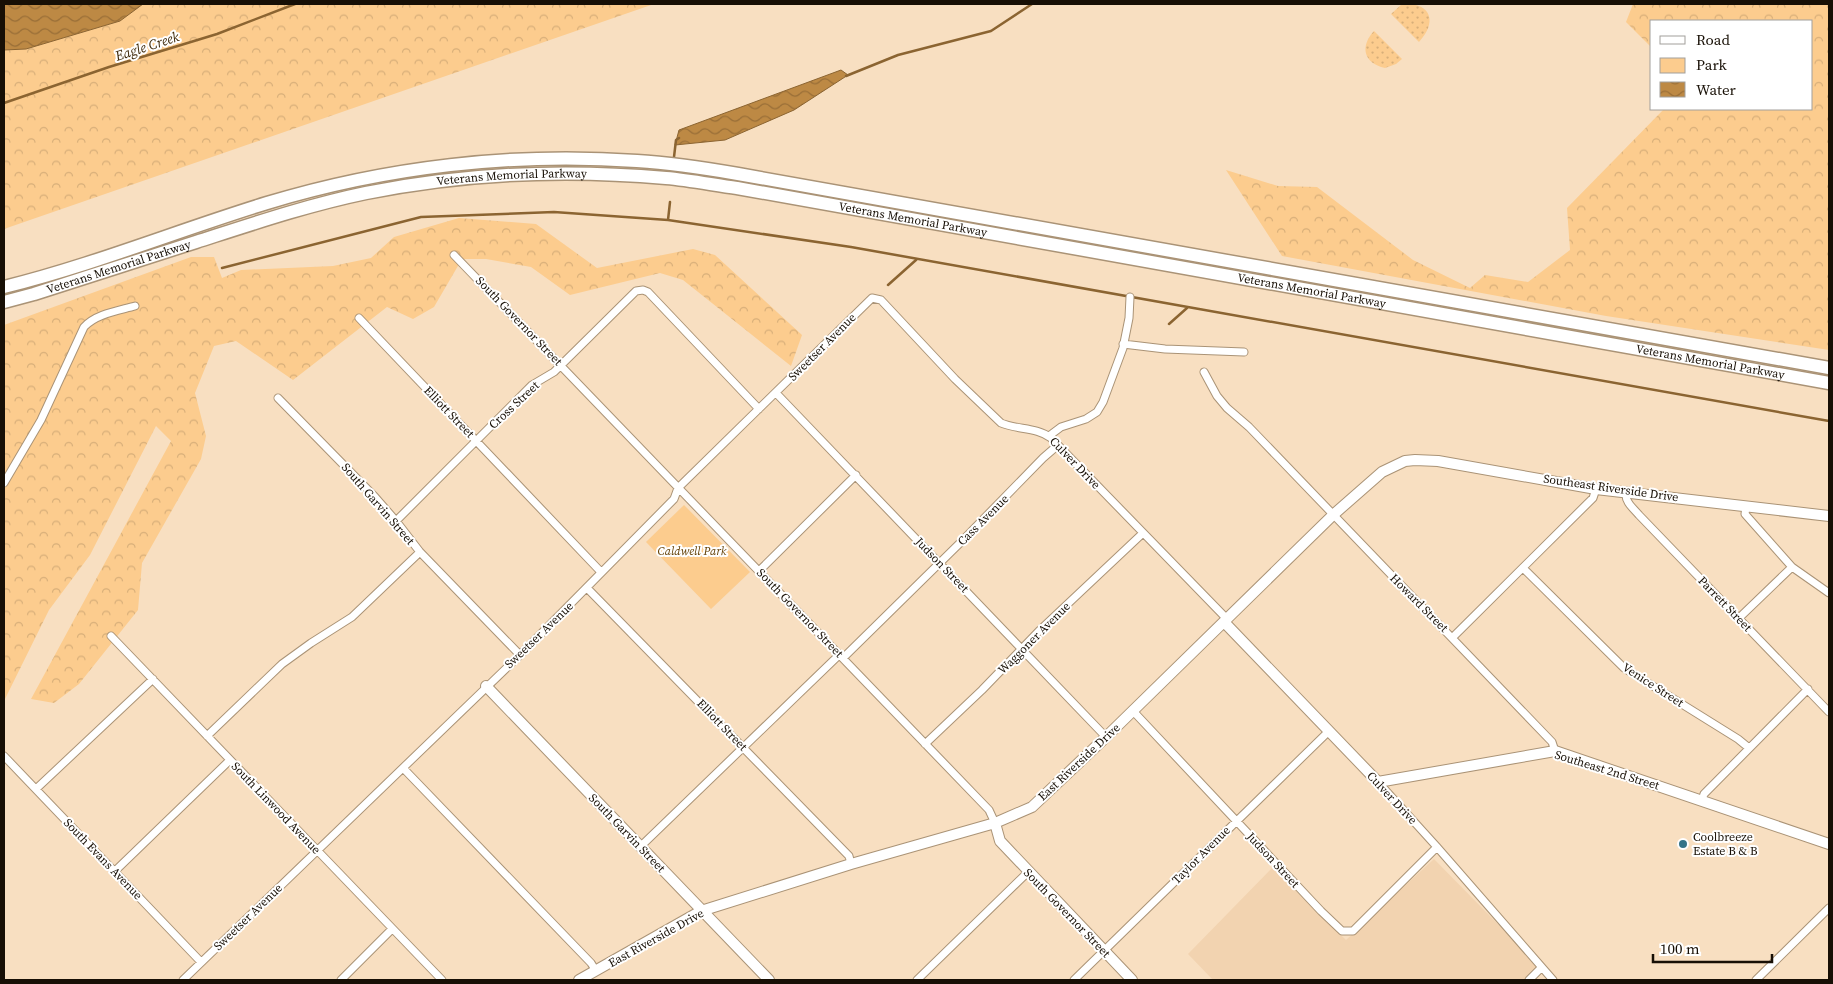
<svg xmlns="http://www.w3.org/2000/svg" width="1833" height="984" font-family="'Source Serif 4',serif">
<style>
.built{fill:#f2d3b0}
.grass{fill:url(#grass-dots)}
.forest{fill:url(#forest-crowns)}
.green{fill:#fccc8e}
.water{fill:url(#water-waves);stroke:#8b6431}
.lines{fill:none;stroke-linecap:round;stroke-linejoin:round}
.stream{stroke:#8b6431;stroke-width:2.5}
.street-casing{stroke:#aa9376;stroke-width:9}
.secondary-casing{stroke:#aa9376;stroke-width:12}
.highway-casing{stroke:#aa9376;stroke-width:15}
.street{stroke:#fff;stroke-width:7}
.secondary{stroke:#fff;stroke-width:10}
.highway{stroke:#fff;stroke-width:12}
.poi-dot{fill:#347388;stroke:#fff;stroke-width:2}
.labels{text-anchor:middle;stroke-width:4;stroke-linejoin:round;paint-order:stroke}
.street-label{font-size:12px;fill:#170f05;stroke:#fff}
.park-label{font-size:12px;font-style:italic;fill:#634006;stroke:#fff}
.poi-label{font-size:12px;fill:#170f05;stroke:#fff;text-anchor:start}
.water-label{font-size:14px;font-style:italic;fill:#3f2a0b;stroke:#fff}
</style>
<defs>
<pattern id="grass-dots" width="8" height="8" patternUnits="userSpaceOnUse" patternTransform="scale(1.25)"><rect width="8" height="8" fill="#fccc8e"/><path d="M2 2h.1M6 6h.1" fill="none" stroke="#d7ae79" stroke-width="1.8" stroke-linecap="round"/></pattern>
<pattern id="forest-crowns" width="20" height="18" patternUnits="userSpaceOnUse" patternTransform="scale(1.25)"><rect width="20" height="18" fill="#fccc8e"/><path d="M2 6a3 3 0 1 1 6 0M12 15a3 3 0 1 1 6 0" fill="none" stroke="#d7ae79"/></pattern>
<pattern id="water-waves" width="16" height="10" patternUnits="userSpaceOnUse" patternTransform="scale(1.25)"><rect width="16" height="10" fill="#bd8944"/><path d="M0 5q4-4 8 0t8 0" fill="none" stroke="#996e37"/></pattern>
</defs>
<rect width="100%" height="100%" fill="#f8dfc1"/>
<path class="built" d="M1434,859L1541,968L1529,980H1213L1188,954L1272,868L1346,940Z"/>
<path class="grass" d="M1402,4C1431,2 1438,22 1419,42L1391,14Z
M1374,31L1402,59L1396,64L1385,68C1363,63 1360,46 1374,31Z"/>
<path class="forest" d="M143,4H654L4,229V50L26,49L120,21Z
M1633,4H1829V350L1606,316L1282,256L1226,170L1278,186L1317,187L1413,260L1470,288L1485,275L1528,282L1570,250L1567,208L1664,109H1812V21H1652V48L1626,22Z
M459,218L536,224L597,268L693,249L715,255L802,335L791,366L683,280L660,273L570,295L531,267L486,259H462L434,307L413,319L387,307L293,380L236,341L214,346L195,393L206,436L201,459L142,563L138,610L79,684L54,703L31,699L171,441L156,426L90,555L49,610L4,701V325L191,257H214L222,278L241,270L333,266L371,258L394,237Z"/>
<path class="green" d="M684,505L750,572L711,609L646,542Z"/>
<path class="water" d="M4,4H143L120,21L26,49L4,50Z
M841,70L848,75L794,110L725,140L675,145L679,130Z"/>
<g class="lines">
<path class="stream" d="M846,76L898,55L991,31L1032,4
M4,103L109,67L217,34L295,4
M674,157L676,140L679,138
M668,220L670,202
M222,268L421,217L554,212L668,220L851,247L1829,421
M888,285L916,260
M1169,324L1187,308"/>
<g class="street-casing">
<path id="street" d="M454,255L989,810L995,823
M359,318L601,572
M1123,344L1165,349L1244,352
M1204,372L1217,396L1227,408L1249,427L1552,742L1555,751
M776,393L1106,737
M278,398L375,497L396,521L420,552L520,655
M1049,436L1061,427L1086,419L1097,412L1103,402L1123,348L1129,318L1130,297
M4,483L41,420L84,327C96,314 117,311 135,306
M1626,493C1625,502 1633,508 1639,515L1829,712
M1746,507L1745,514L1792,567L1829,593
M396,521L532,385L554,372L636,291L643,290L648,292L759,409
M1523,568L1624,668L1738,739L1749,748
M759,571L856,475
M587,588L849,856L851,864
M1739,618L1792,567
M111,636L442,980
M1453,637L1593,498L1596,489
M843,658L962,541L1043,458L1058,445
M1133,711L1321,911L1342,931H1353L1437,847
M207,736L282,664L311,643L352,617L420,552
M925,744L982,690L1040,630L1143,533
M4,756L201,962
M403,768L591,963L596,971
M1378,782L1437,847L1553,980
M36,789L153,679
M1702,800L1704,794L1808,689
M640,847L839,655
M115,871L230,760
M183,980L520,655L674,499L678,488L872,298L881,300L955,379L1001,423C1017,430 1037,427 1051,438L1227,619
M341,980L392,929
M917,980L1028,872
M1074,980L1329,731
M1529,980L1541,968
M1756,980L1829,908"/>
</g>
<g class="secondary-casing">
<path id="secondary" d="M1224,622L1378,782L1555,751L1829,844
M486,686L769,980
M995,823L1000,841L1132,980
M579,980L701,911L851,864L995,823L1032,807L1106,737L1333,515L1382,472L1405,461L1415,460L1438,461L1596,489L1829,516"/>
</g>
<g class="highway-casing">
<g id="highway">
<path d="M4,287C93,265 179,230 267,203C386,167 513,152 637,161C671,163 704,168 738,174L1829,368"/>
<path id="s1" d="M4,302L34,294C88,277 142,259 196,242C252,224 308,205 366,193C465,173 566,169 666,178C690,180 714,185 737,188L1829,383"/>
</g>
</g>
<use href="#street" class="street"/>
<use href="#secondary" class="secondary"/>
<use href="#highway" class="highway"/>
</g>
<circle class="poi-dot" cx="1683" cy="844" r="5"/>
<g class="labels">
<g class="street-label">
<text dy="4" stroke="none"><textPath href="#s1" startOffset="525">Veterans Memorial Parkway</textPath></text>
<text dy="4" stroke="none"><textPath href="#s1" startOffset="930">Veterans Memorial Parkway</textPath></text>
<text dy="4" stroke="none"><textPath href="#s1" startOffset="120">Veterans Memorial Parkway</textPath></text>
<text dy="4" stroke="none"><textPath href="#s1" startOffset="1335">Veterans Memorial Parkway</textPath></text>
<text transform="translate(519 321) rotate(46)" y="4">South Governor Street</text>
<text transform="translate(822 347) rotate(-45)" y="4">Sweetser Avenue</text>
<text dy="4" stroke="none"><textPath href="#s1" startOffset="1740">Veterans Memorial Parkway</textPath></text>
<text transform="translate(514 405) rotate(-43)" y="4">Cross Street</text>
<text transform="translate(449 412) rotate(46)" y="4">Elliott Street</text>
<text transform="translate(1075 463) rotate(46)" y="4">Culver Drive</text>
<text transform="translate(1611 488) rotate(8)" y="4">Southeast Riverside Drive</text>
<text transform="translate(378 504) rotate(49)" y="4">South Garvin Street</text>
<text transform="translate(983 520) rotate(-45)" y="4">Cass Avenue</text>
<text transform="translate(942 565) rotate(46)" y="4">Judson Street</text>
<text transform="translate(1419 603) rotate(45)" y="4">Howard Street</text>
<text transform="translate(1725 604) rotate(46)" y="4">Parrett Street</text>
<text transform="translate(800 613) rotate(46)" y="4">South Governor Street</text>
<text transform="translate(539 635) rotate(-44)" y="4">Sweetser Avenue</text>
<text transform="translate(1034 638) rotate(-45)" y="4">Waggoner Avenue</text>
<text transform="translate(1653 685) rotate(33)" y="4">Venice Street</text>
<text transform="translate(722 725) rotate(46)" y="4">Elliott Street</text>
<text transform="translate(1079 762) rotate(-43)" y="4">East Riverside Drive</text>
<text transform="translate(1607 770) rotate(17)" y="4">Southeast 2nd Street</text>
<text transform="translate(1392 798) rotate(47)" y="4">Culver Drive</text>
<text transform="translate(276 808) rotate(46)" y="4">South Linwood Avenue</text>
<text transform="translate(627 833) rotate(46)" y="4">South Garvin Street</text>
<text transform="translate(1201 855) rotate(-45)" y="4">Taylor Avenue</text>
<text transform="translate(103 859) rotate(46)" y="4">South Evans Avenue</text>
<text transform="translate(1273 860) rotate(47)" y="4">Judson Street</text>
<text transform="translate(1067 913) rotate(46)" y="4">South Governor Street</text>
<text transform="translate(248 917) rotate(-44)" y="4">Sweetser Avenue</text>
<text transform="translate(656 938) rotate(-29)" y="4">East Riverside Drive</text>
</g>
<g class="park-label">
<text x="692" y="555">Caldwell Park</text>
</g>
<g class="poi-label">
<text x="1693" y="841">Coolbreeze<tspan x="1693" dy="14">Estate B &amp; B</tspan></text>
</g>
<g class="water-label">
<text transform="translate(147 46) rotate(-18)" y="5">Eagle Creek</text>
</g>
</g>
<rect width="1833" height="984" fill="none" stroke="#170f05" stroke-width="10"/>
<rect x="1650" y="20" width="162" height="90" fill="#ffffff" stroke="#a29f9b"/>
<rect x="1660" y="36" width="25" height="8" fill="#ffffff" stroke="#a29f9b"/>
<text x="1696" y="45" font-size="15" fill="#170f05">Road</text>
<rect x="1660" y="58" width="25" height="15" fill="#fccc8e" stroke="#a29f9b"/>
<text x="1696" y="70" font-size="15" fill="#170f05">Park</text>
<rect x="1660" y="82" width="25" height="15" fill="url(#water-waves)" stroke="#a29f9b"/>
<text x="1696" y="95" font-size="15" fill="#170f05">Water</text>
<path d="M1653 954v8h119v-8" fill="none" stroke="#170f05" stroke-width="2.5"/>
<text x="1660" y="954" font-size="15" fill="#170f05" stroke="#ffffff" stroke-width="4" paint-order="stroke">100 m</text>
</svg>
